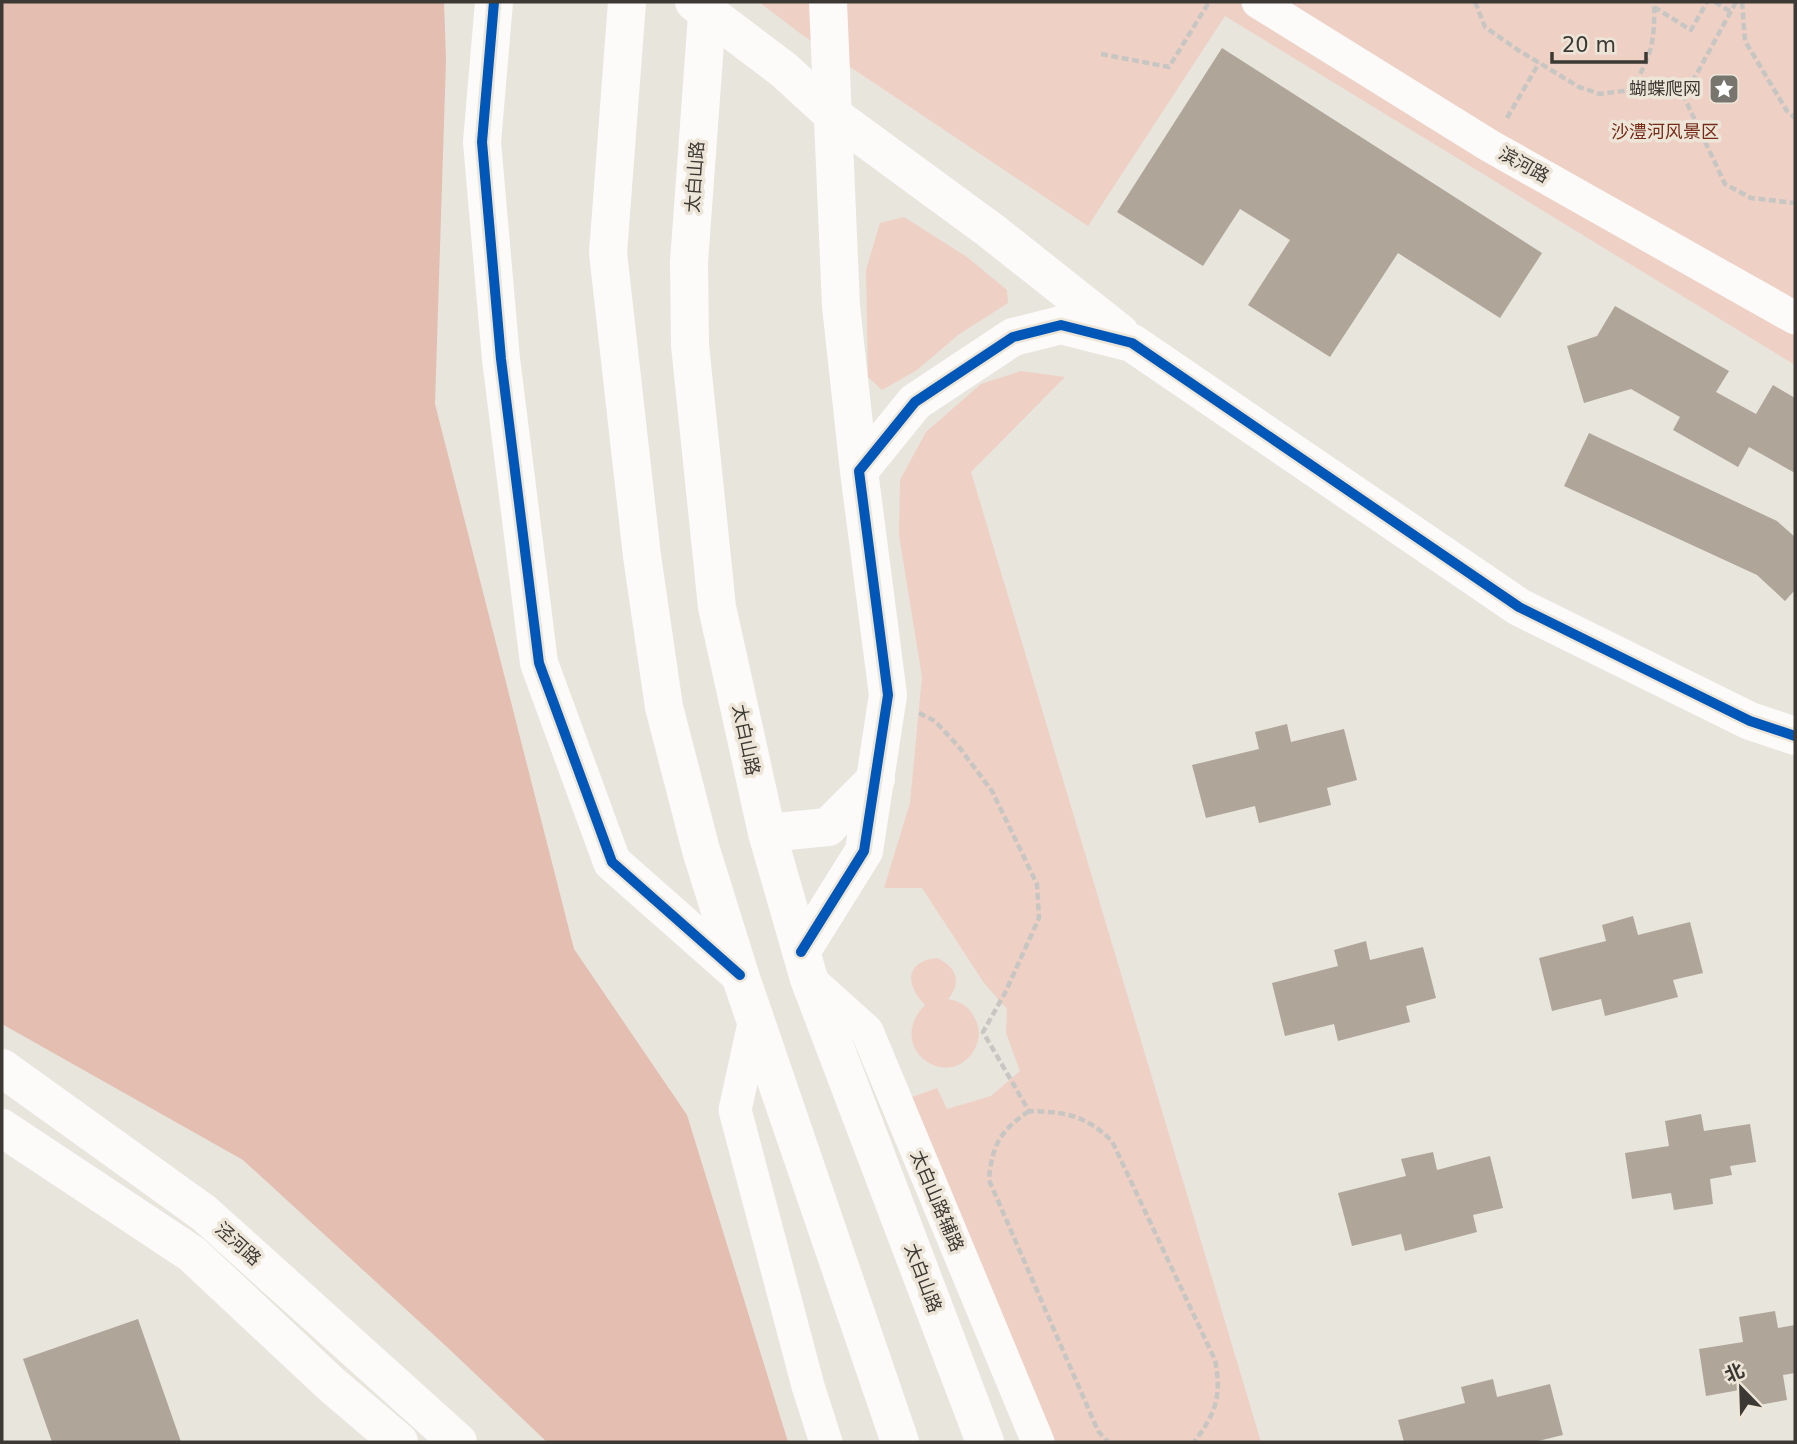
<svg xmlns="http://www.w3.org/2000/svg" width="1797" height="1444" font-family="'DejaVu Sans','Noto Sans SC',sans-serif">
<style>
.green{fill:#eed0c5}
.forest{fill:#e3beb1}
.building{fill:#afa599}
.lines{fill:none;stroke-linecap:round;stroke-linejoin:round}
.path{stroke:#c7c6c3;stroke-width:4.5;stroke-dasharray:7 3.5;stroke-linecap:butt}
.street{stroke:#fcfbfa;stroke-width:33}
.secondary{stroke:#fcfbfa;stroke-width:38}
.cycleway-casing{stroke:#ede6d8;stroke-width:15}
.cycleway{stroke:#0057b8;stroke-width:10}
.labels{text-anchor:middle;stroke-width:7;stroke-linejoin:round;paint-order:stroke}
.poi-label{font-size:18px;fill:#3c3934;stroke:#ede6d8;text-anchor:end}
.park-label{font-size:18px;fill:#772b17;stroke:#ede6d8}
.street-label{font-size:18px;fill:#3c3934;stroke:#ede6d8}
</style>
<rect width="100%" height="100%" fill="#e8e5dd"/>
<path class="green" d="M759,2H1795V365L1225,16L1088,226L801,34Z
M904,217L967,257L1007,290L1008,303L958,335L917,370L882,390L868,377L866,270L880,223Z
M1021,371L1065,377L971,472L1261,1442H1044L904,1100L937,1088L947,1109L991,1096L1020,1071L1006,1033L1007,1009L984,983L922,888H884L910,803L922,677L899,535L900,480L926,432L981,384Z
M937,958C957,967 962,983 948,999C961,1001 971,1008 976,1021C981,1032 979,1042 973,1052C947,1092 884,1047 925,1005C905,985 905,961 937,958Z"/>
<path class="forest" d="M2,2H444L446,60L435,404L574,949L687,1115L788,1442H547L447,1347L243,1160L2,1024Z"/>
<path class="building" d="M1222,48L1542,253L1500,318L1398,253L1330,357L1248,305L1290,240L1240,209L1203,266L1117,212Z
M1615,306L1729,371L1716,392L1756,414L1773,385L1795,398V473L1749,447L1738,467L1673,430L1680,417L1631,389L1584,403L1567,346L1597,336Z
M1589,433L1777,521L1795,537V590L1785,601L1757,575L1564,486Z
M1287,724L1291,742L1344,729L1357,780L1327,788L1331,805L1259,823L1255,806L1206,818L1192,765L1259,749L1255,732Z
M1633,916L1638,935L1690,922L1703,973L1673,980L1678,997L1605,1016L1601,999L1552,1011L1539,958L1606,941L1602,925Z
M1366,941L1370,960L1423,947L1436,998L1406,1006L1410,1022L1338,1041L1334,1024L1285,1036L1272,983L1338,966L1334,950Z
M1701,1114L1704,1131L1750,1124L1756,1162L1730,1166L1732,1175L1710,1179L1713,1204L1674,1210L1671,1193L1632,1199L1625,1153L1669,1146L1665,1121Z
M1433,1152L1437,1170L1490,1156L1503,1208L1473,1215L1477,1232L1405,1251L1401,1234L1352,1246L1338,1193L1406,1176L1401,1159Z
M1775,1311L1778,1328L1795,1325V1373L1783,1375L1787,1400L1748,1407L1745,1389L1706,1396L1699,1349L1743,1342L1739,1317Z
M138,1319L181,1442H52L23,1359Z
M1493,1379L1497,1397L1550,1384L1563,1435L1534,1442H1404L1398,1420L1465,1403L1461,1387Z"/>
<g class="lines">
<path class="path" d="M1475,2L1485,27L1518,50L1579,87L1600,94L1630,90C1652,58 1655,40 1654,2
M1715,2L1731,12
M1736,2L1684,97L1725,184L1751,198L1795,203
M1742,2L1745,41L1787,111L1795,118
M1654,7L1691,30L1707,2
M1101,54L1169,67L1209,2
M1507,118L1539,63
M919,713L935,721L959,747L992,791L1037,884L1039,918L1005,993L983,1032L1029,1111C1066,1112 1085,1115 1112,1141L1215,1360C1222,1396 1216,1413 1194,1442
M1029,1111C1000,1131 992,1145 989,1180L1098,1431L1108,1442"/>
<path class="street" d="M1258,2L1490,146L1795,318
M809,979L867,1031L1038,1442
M755,1019L735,1110L808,1386L826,1442"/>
<path class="secondary" d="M494,2L482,142L501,359L539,663L612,862L740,975
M627,2L608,253L642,556L664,707L701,850L740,975L900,1442
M694,2L784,70L833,115L990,230L1120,333
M708,2L689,262L690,345L717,607L767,833L809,979L985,1442
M828,2L841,306L859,471
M767,833L828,827L876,779
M801,952L864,851L888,695L859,471L915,402L1013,337L1061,325L1132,343L1519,607L1750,721L1795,736
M2,1068L204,1213L458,1442
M2,1128L192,1254L332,1385L399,1442"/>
<g class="cycleway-casing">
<path id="cycleway" d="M494,2L482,142L501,359L539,663L612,862L740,975
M801,952L864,851L888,695L859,471L915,402L1013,337L1061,325L1132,343L1519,607L1750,721L1795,736"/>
</g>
<use href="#cycleway" class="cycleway"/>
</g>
<defs>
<g id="sight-square" transform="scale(1.575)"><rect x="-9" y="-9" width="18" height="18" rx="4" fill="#78756f" stroke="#ede6d8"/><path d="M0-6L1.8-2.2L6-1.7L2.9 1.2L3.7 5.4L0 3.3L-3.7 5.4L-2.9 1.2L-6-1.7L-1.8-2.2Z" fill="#fff"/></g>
</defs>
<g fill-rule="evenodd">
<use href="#sight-square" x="1724" y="89"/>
</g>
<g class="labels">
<g class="poi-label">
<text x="1701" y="95">蝴蝶爬网</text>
</g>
<g class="park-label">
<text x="1665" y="138">沙澧河风景区</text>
</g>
<g class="street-label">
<text transform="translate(1524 165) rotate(29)" y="6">滨河路</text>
<text transform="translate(695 177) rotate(-86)" y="6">太白山路</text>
<text transform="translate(746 740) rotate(78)" y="6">太白山路</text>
<text transform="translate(937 1201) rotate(67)" y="6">太白山路辅路</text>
<text transform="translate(238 1244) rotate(42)" y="6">泾河路</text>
<text transform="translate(923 1278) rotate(69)" y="6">太白山路</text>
</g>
</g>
<rect width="1797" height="1444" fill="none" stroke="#3c3934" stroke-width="7"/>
<g transform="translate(1741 1388) rotate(337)" stroke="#ede6d8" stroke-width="5" paint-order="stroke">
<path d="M0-5L12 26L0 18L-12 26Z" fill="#3c3934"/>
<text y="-10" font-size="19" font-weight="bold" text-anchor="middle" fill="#3c3934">北</text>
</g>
<path d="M1552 52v10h94v-10" fill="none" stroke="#3c3934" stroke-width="3.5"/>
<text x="1562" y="52" font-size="21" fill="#3c3934" stroke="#ede6d8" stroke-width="5" paint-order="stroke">20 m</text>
</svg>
